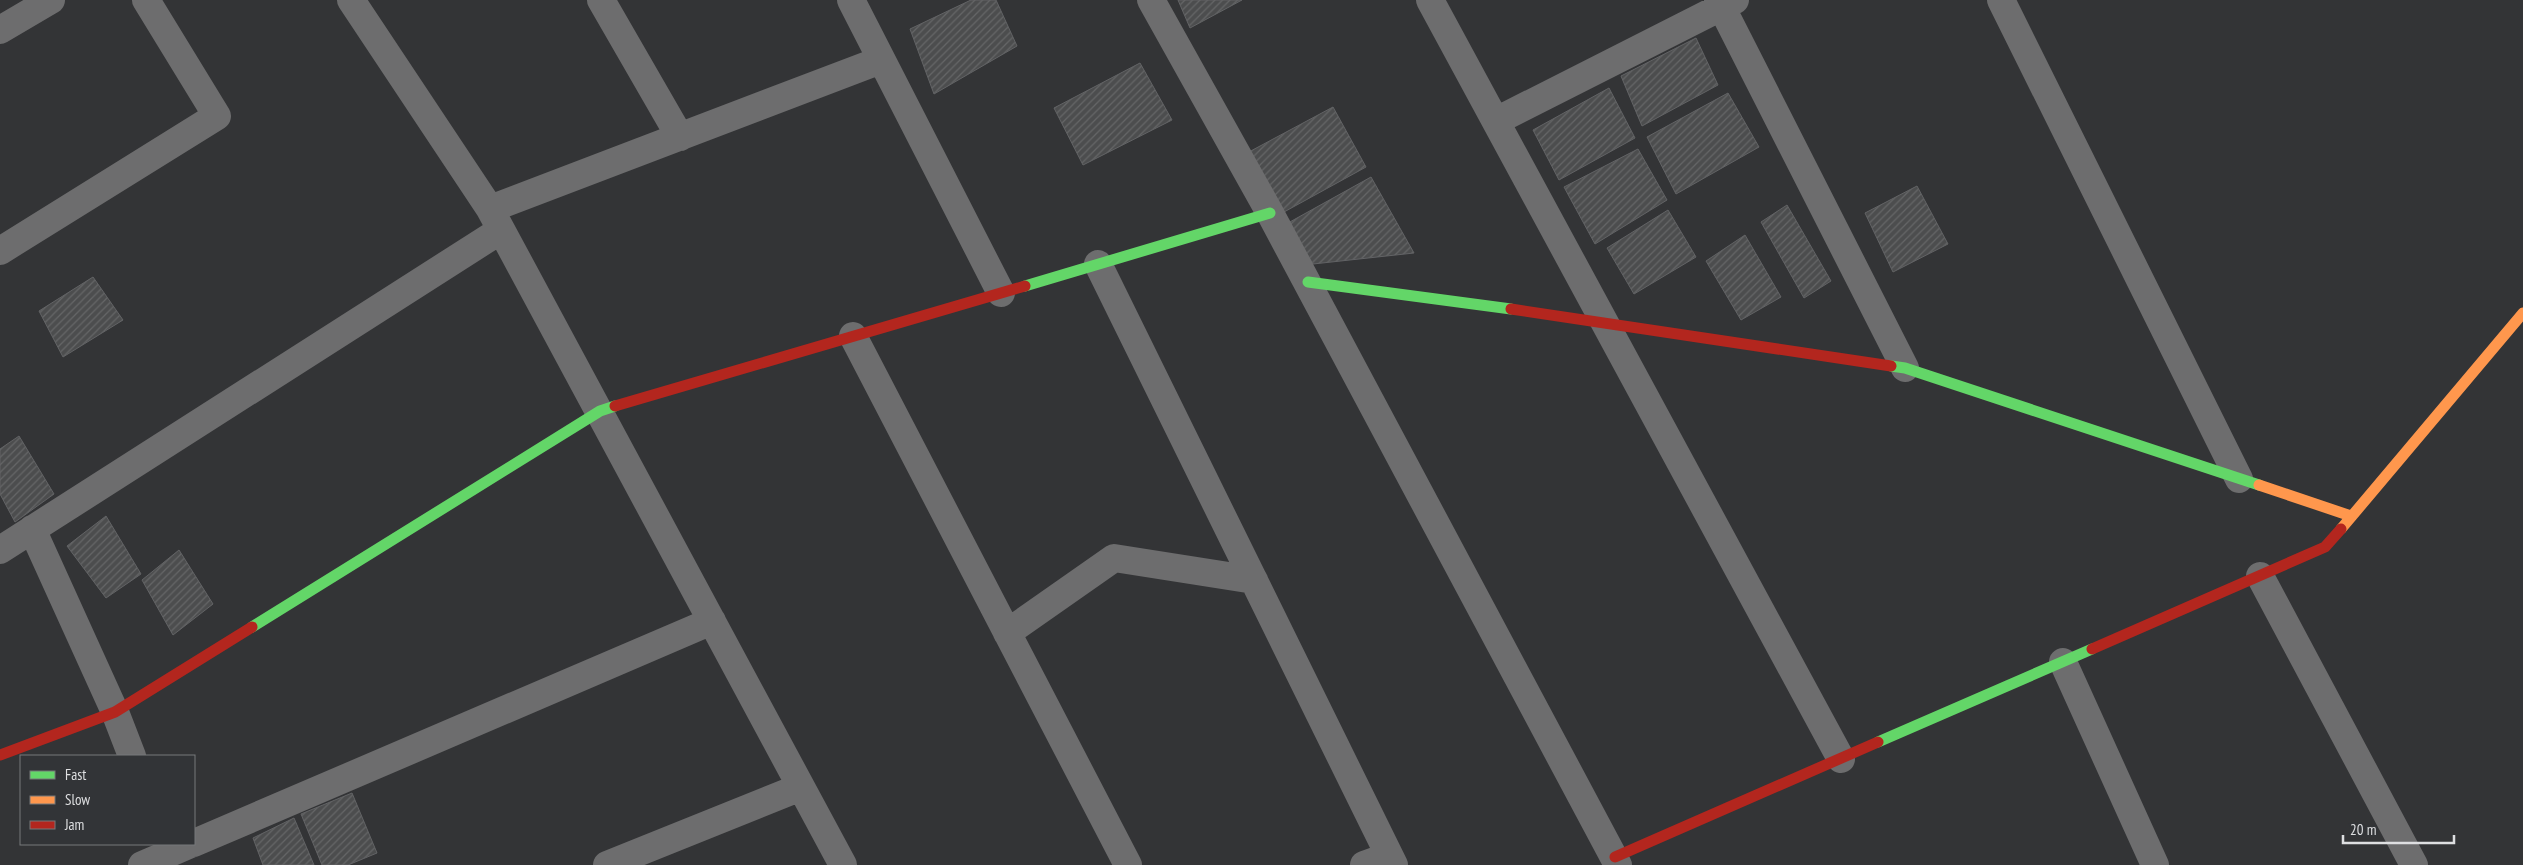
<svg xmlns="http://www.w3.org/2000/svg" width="2523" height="865" font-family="'PT Sans Narrow',sans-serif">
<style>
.building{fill:url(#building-hatch);stroke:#626365}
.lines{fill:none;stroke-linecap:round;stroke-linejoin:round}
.street{stroke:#6d6d6e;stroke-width:28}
.fast{stroke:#63d668;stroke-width:11}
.slow{stroke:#ff974d;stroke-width:11}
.jam{stroke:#b3261e;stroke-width:11}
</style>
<defs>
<pattern id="building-hatch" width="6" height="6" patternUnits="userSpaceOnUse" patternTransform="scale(1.25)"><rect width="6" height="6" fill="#4c4d4e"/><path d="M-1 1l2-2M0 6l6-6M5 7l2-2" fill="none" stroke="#656667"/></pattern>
</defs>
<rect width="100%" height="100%" fill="#333436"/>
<path class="building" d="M971,0H996L1017,46L934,94L910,29Z
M1178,0H1242L1190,28Z
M1696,38L1718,85L1642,126L1621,76Z
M1140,63L1172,120L1083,165L1054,108Z
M1609,88L1635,138L1559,180L1533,130Z
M1728,93L1759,147L1676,194L1647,137Z
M1333,107L1366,167L1284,212L1247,153Z
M1638,149L1667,200L1595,244L1564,187Z
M1371,177L1414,253L1313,264L1288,223Z
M1917,186L1948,244L1893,272L1865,213Z
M1787,205L1831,281L1804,298L1761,222Z
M1668,210L1696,257L1634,294L1607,248Z
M1745,235L1781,297L1741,320L1706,261Z
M93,277L123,320L63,357L39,311Z
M19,436L54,494L15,522L0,494V449Z
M106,516L141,574L106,598L67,546Z
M179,550L213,604L173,635L142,580Z
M352,793L377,853L348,865H322L301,814Z
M294,818L314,865H263L253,838Z"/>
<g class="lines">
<path class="street" d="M351,0L490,209L843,865
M601,0L680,137
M851,0L1001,293
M1151,0L1270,213L1618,865
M1430,0L1841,759
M1718,0L1905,368
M2001,0L2239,479
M0,30L51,0
M1496,121L1735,0
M490,209L881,60
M0,251L217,116L146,0
M1098,264L1394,865
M853,336L1128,865
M32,529L115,712L132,756
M0,550L501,230
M2260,576L2414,865
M1007,633L1114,558L1254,580
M2063,662L2155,865
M194,843L712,621
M142,865L191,844
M607,865L801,787
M1364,865L1389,856"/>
<path class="fast" d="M1308,282L1511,309
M1025,286L1270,213
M1891,366L1905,368L2259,485
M252,627L600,411L615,406
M1878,742L2092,649"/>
<path class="slow" d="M2259,485L2351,516
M2341,529L2523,313"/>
<path class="jam" d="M1511,309L1891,366
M615,406L1025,286
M2092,649L2325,547L2341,529
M0,755L115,712L252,627
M1615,857L1878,742"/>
</g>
<rect x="20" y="755" width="175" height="90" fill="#323437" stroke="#77787b"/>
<rect x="30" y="771" width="25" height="8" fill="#63d668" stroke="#77787b"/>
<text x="65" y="780" font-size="15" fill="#dedfe1">Fast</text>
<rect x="30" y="796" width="25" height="8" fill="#ff974d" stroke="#77787b"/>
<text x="65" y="805" font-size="15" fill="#dedfe1">Slow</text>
<rect x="30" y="821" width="25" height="8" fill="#b3261e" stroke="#77787b"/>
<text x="65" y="830" font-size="15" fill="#dedfe1">Jam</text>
<path d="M2343 835v8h111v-8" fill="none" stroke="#dedfe1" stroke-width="2.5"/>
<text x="2350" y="835" font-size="15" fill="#dedfe1" stroke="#323437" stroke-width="4" paint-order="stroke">20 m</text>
</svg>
